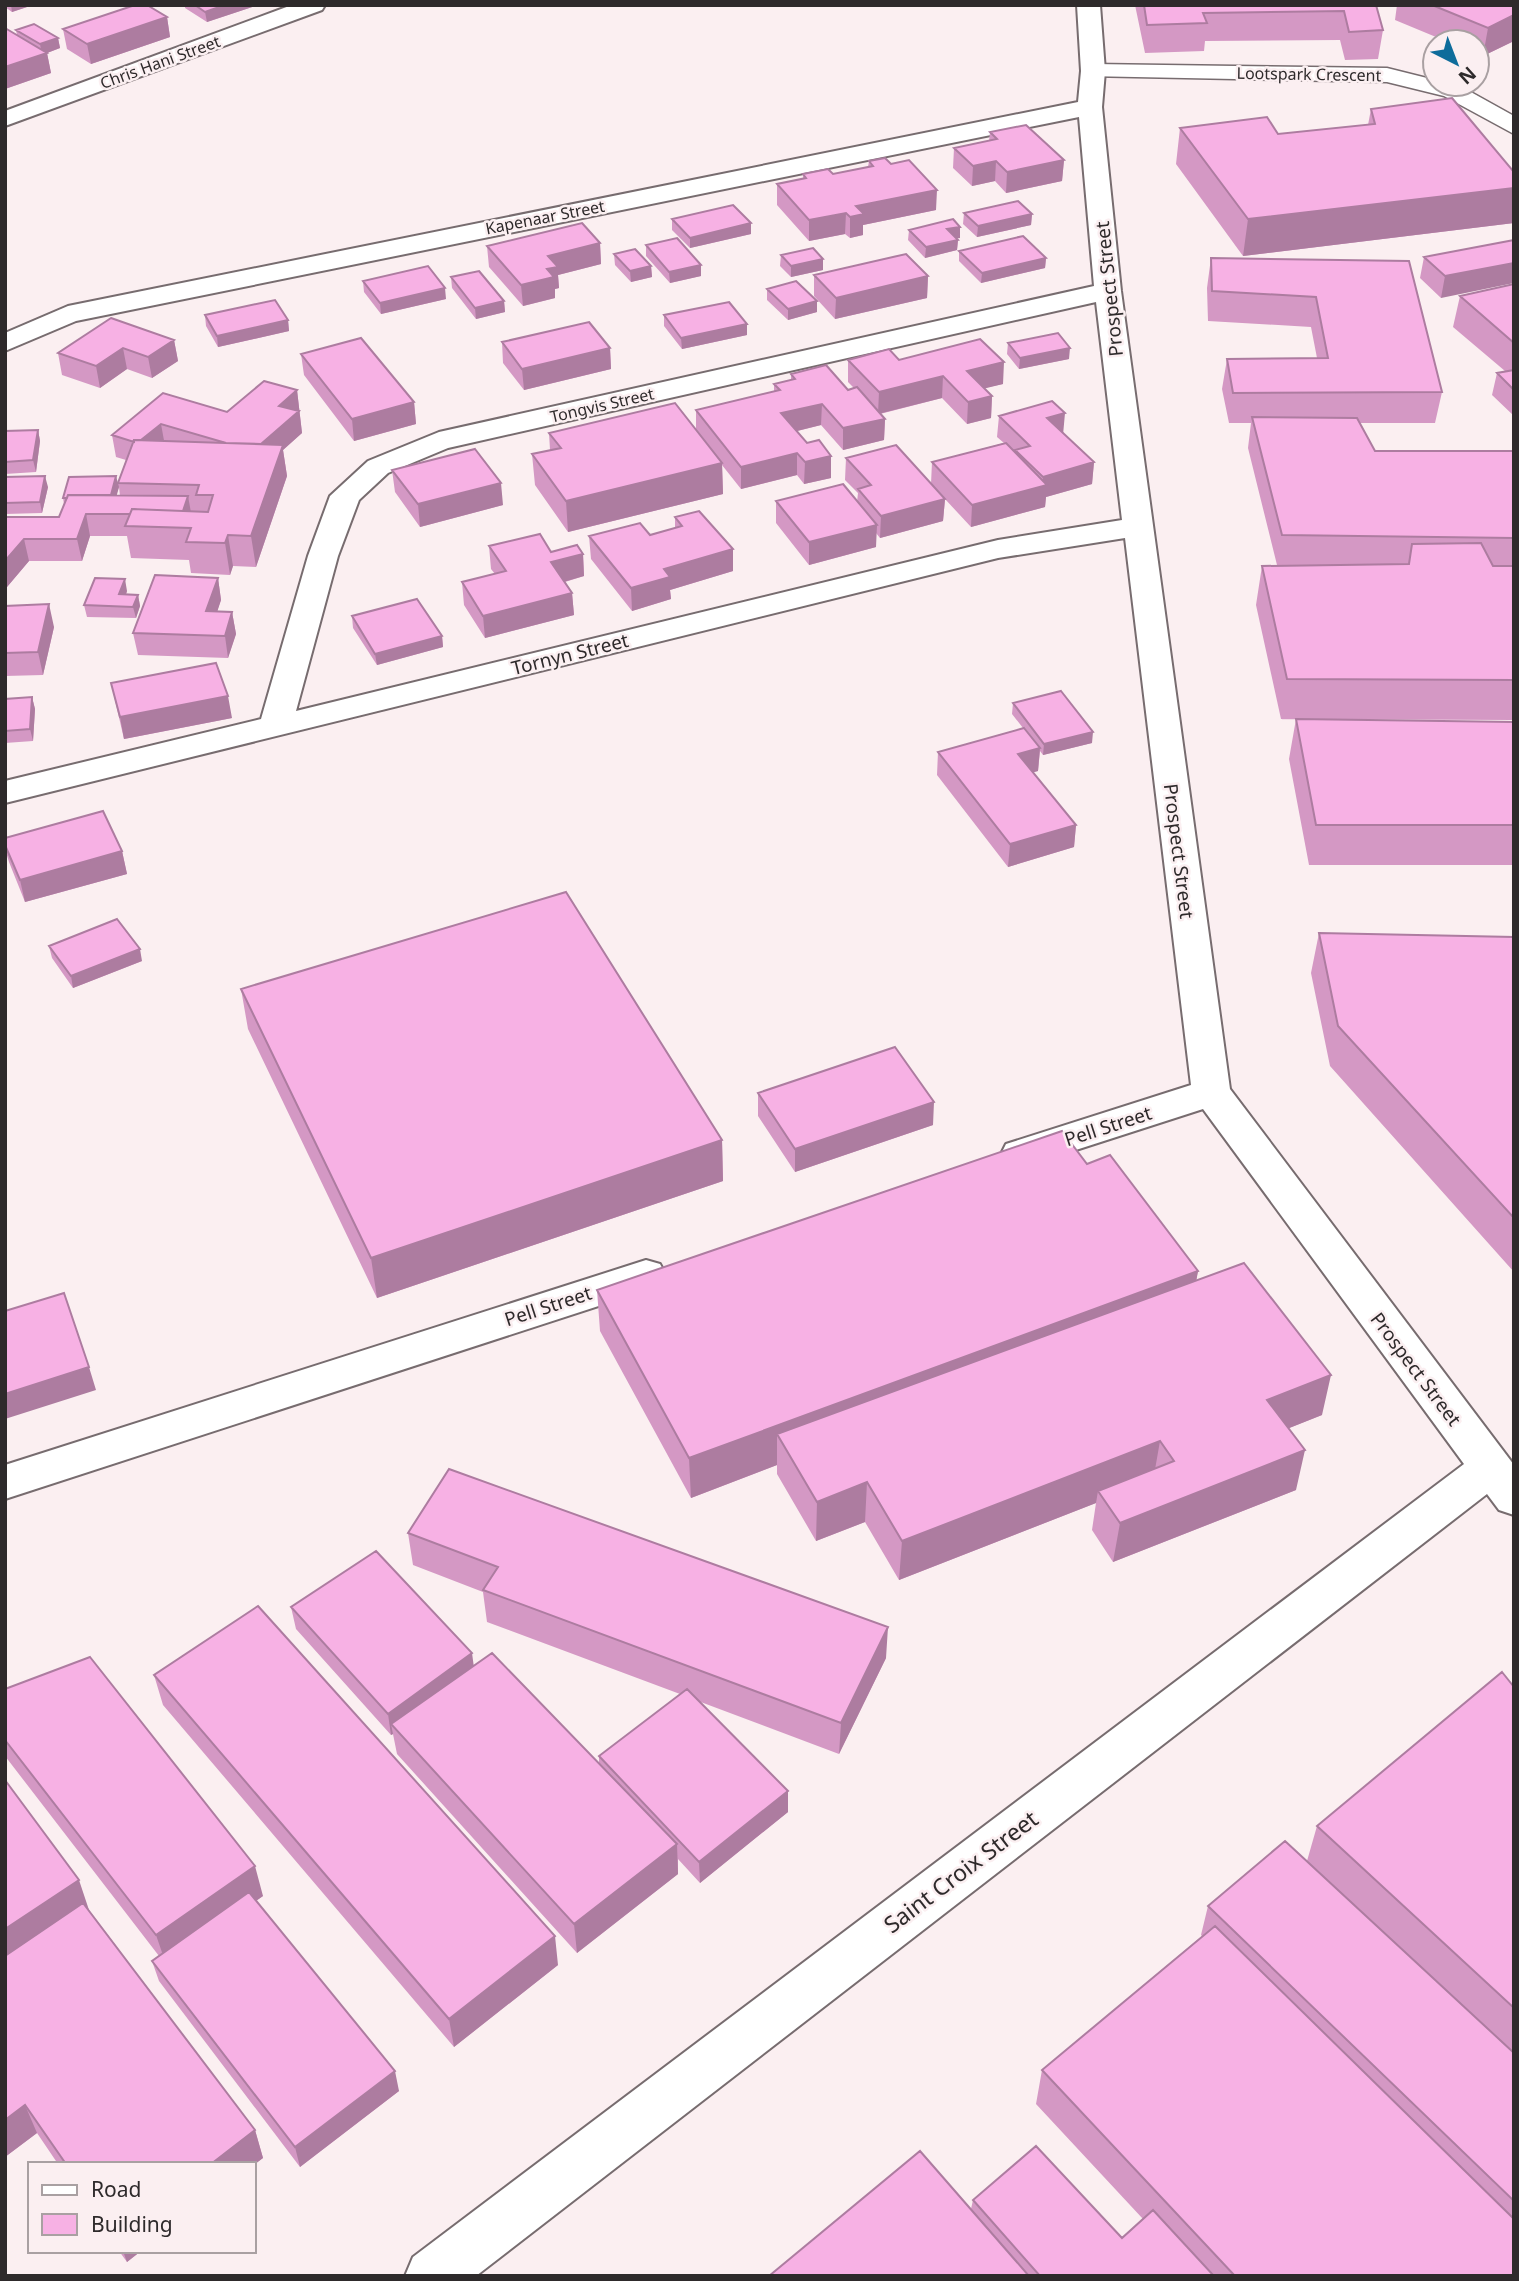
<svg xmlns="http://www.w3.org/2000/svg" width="1519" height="2281" font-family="'Noto Sans',sans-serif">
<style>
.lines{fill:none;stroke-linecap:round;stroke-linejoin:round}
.lane-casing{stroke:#776c6f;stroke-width:3}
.street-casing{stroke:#776c6f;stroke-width:4}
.lane{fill:#fff;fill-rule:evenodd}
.street{fill:#fff;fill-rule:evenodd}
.wall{fill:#d498c4;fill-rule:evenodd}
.shaded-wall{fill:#ad7ca0}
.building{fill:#f7b1e4;stroke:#ad7ca0;stroke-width:2}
.labels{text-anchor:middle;stroke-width:5;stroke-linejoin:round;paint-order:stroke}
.far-street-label{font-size:16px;fill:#2e2a2b;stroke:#fbeff1}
.street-label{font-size:19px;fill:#2e2a2b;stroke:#fbeff1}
.near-street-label{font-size:23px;fill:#2e2a2b;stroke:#fbeff1}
</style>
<rect width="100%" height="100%" fill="#fbeff1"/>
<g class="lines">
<g class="lane-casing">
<path id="lane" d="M1093,64L1387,68L1435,80V84L1460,86L1514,116V134L1444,96L1387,82L1085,76L1082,71L1085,66Z"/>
</g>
<g class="street-casing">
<path id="street" d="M292,5H325L322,10L5,126V111Z
M1077,5H1100L1105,71L1102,107L1121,291L1230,1089L1514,1465V1515L1499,1510L1487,1494L476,2276H405L413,2257L1464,1464L1203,1109L1020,1168L1006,1164L1001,1154L1006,1144L1191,1085L1125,538L998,558L5,803V781L261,719L308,556L330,496L368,461L439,432L1094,286L1079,117L76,321L5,351V333L68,306L1078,102L1081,71ZM1096,302L1122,520L998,540L296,711L338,556L359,500L388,473L448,448Z
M646,1260L660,1264L666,1275L660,1286L5,1499V1465Z"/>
</g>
<use href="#lane" class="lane"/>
<use href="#street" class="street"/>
</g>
<path class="wall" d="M5,5H33L12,12L5,7Z
M185,5H258L207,22L185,8Z
M1135,5H1376L1383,30L1378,59L1345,60L1340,40L1205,41L1204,51L1145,53Z
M1397,5H1514V41L1483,56L1477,54V42H1448L1395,20Z
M167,17L170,37L91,64L67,49L63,29Z
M5,28L17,35L16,30L58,38L60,48L47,53L51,73L5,89Z
M1371,109L1514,172V223L1243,256L1176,164L1180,128L1278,134L1368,125Z
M990,132L1064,160L1062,181L1006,193L995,181L972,186L953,168L954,148L989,141Z
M869,161L936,210L863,225V235L850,238L845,234L809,241L777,205V184L803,179V174H833L868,167Z
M964,213L1032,214L1031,225L977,237L963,224Z
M672,219L751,234L690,248L672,230Z
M909,230L960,238H956L958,240L957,250L925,258L908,240Z
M1514,240L1441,298L1420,278L1424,257Z
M600,243L601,264L558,275L559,288L555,289V298L523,306L489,267L487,246Z
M646,245L701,276L670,283L646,256Z
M959,251L1046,258L1045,268L981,283L959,261Z
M614,254L651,266L652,277L631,282L615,265Z
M781,255L823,259V270L791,277L780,266Z
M1211,258L1409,261L1442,392L1435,423H1360L1375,451H1514V720L1281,719L1256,605L1262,566L1277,565L1248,448L1251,423H1229L1222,389L1227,359L1317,358L1311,327L1208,321L1207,288Z
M814,275L928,276L927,298L835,319L814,296Z
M451,277L504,301L505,312L476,319L452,288Z
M363,281L446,299L381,314L364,292Z
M1514,284V416L1492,395L1497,373L1505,371L1453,327L1460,296Z
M767,289L817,301V312L788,320L767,300Z
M205,315L288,320L289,331L218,347L206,326Z
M664,315L747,335L682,349L664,326Z
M174,340L178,361L152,378L127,369L100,388L62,375L58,353Z
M502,342L610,348L611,369L524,390L503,363Z
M1008,343L1069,359L1019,369L1007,354Z
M301,354L414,402L416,424L354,441L304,375Z
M848,360H899L1003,384L984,388L992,396L991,418L967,424L942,398L880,414L885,419L884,440L843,450L821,425L797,431L807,443L831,456V478L804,484L797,475L741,489L722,465L723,494L568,532L535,485L532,454L550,450L549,433L696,430V410L774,392V384L791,380V374L848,390L854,388L848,382Z
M297,390L302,433L283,450L287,476L256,567L233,566L230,575L191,573L189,560L131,558L127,536H90L82,561H29L7,587H5V517H59L64,504L63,498L118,483L126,460L116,457L112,435L163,393L227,412ZM119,487L120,496L116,495Z
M999,416L1063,433L1094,462L1092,484L1046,497L1045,507L971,527L945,499L943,521L880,538L876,533V547L809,565L776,523V501L857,502L858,493L845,480L846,458L931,484L932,462L1004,443L997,437Z
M38,430L40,441L36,472L5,474V431Z
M392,470L503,505L420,527L395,492Z
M5,477L48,487L42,513L5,514Z
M675,517L733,549V571L670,590L671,599L632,611L591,559L589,536L650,535L675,528Z
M489,546L583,554L584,576L565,582L572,593L574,615L485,638L464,605L462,582L495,574L491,569Z
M218,578L221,600L217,611L232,612L236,634L228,658L138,655L133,633Z
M127,591L126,594L138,595L140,606L136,618L87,617L84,605Z
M5,606L54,627L43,675L5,676Z
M352,616L442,636L443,647L377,665L353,628Z
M111,683L232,718L124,739Z
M32,697L35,709L33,741L5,743V699Z
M1013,703L1092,743L1043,755L1040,751L1038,771L1033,772L1076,825L1074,847L1008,867L937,775L938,752L1023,728L1012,714Z
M1296,719L1514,722V865H1309L1289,759Z
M5,838L122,851L127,874L25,902L9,862L5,849Z
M1319,933L1514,937V1272L1330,1066L1311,973Z
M49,946L142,961L73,988L52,958Z
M241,989L722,1140L723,1181L377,1298L248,1029Z
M758,1093L933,1125L795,1172L758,1116Z
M1087,1164L1198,1271L1196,1280L1322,1415L1289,1428L1296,1490L1113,1562L1092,1530L1096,1503L899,1580L865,1522L816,1541L777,1474V1465L691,1498L600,1331L597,1290Z
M408,1533L886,1658L839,1754L698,1701L788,1791V1812L700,1883L678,1859V1874L577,1953L397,1754L393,1734L391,1735L296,1629L291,1607L474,1665L599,1764V1756L680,1694L487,1622L483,1592L413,1565Z
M154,1675L558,1965L454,2047L163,1705Z
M1514,1687V2276H769L971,2209L973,2200L1122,2238L1143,2219L1036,2104L1042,2070L1202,1936L1201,1935L1208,1906L1307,1861L1317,1826Z
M5,1689L263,1896L256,1901L399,2091L300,2167L159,1981L152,1961L159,1956L5,1756Z
M5,1780L89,1910L255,2130L263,2158L254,2164H58L37,2133L5,2157Z
M119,2251H141L127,2262Z"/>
<path class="shaded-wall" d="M11,5H33L12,12Z
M225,5H258L207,22L205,12Z
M1514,15V41L1483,56L1488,28Z
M167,17L170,37L91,64L87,44Z
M58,38L60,48L47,53L51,73L5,89V67L42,55L40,44Z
M1064,160L1062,181L1006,193L1007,172Z
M996,161L995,181L972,186L973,166Z
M1514,188V223L1243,256L1248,219Z
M937,190L936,210L863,225V235L850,238V217L856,206Z
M846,213L845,234L809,241V220Z
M1032,214L1031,225L977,237L978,226Z
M751,223V234L690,248V238Z
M960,227V238L946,240L947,229Z
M958,240L957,250L925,258L926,247Z
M600,243L601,264L558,275L559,288L555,289V298L523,306L521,285L548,256Z
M1046,258L1045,268L981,283L982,273Z
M823,259V270L791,277V266Z
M1514,263V283L1441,298L1445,276Z
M701,265V276L670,283L669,272Z
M651,266L652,277L631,282L630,271Z
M928,276L927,298L835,319L836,298Z
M445,288L446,299L381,314L380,303Z
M504,301L505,312L476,319L475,308Z
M817,301V312L788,320V309Z
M288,320L289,331L218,347L217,336Z
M747,324V335L682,349L681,338Z
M174,340L178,361L152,378L148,357Z
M123,348L127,369L100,388L96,366Z
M610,348L611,369L524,390L522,369Z
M1070,348L1069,359L1019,369L1020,358Z
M1004,362L1003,384L966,393L967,371Z
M943,376L942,398L878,414L879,392Z
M297,390L302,433L283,450L287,476L256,567L251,536L254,451L279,406Z
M992,396L991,418L967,424L968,402Z
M414,402L416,424L354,441L352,419Z
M822,404L821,425L781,435V413Z
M1065,413L1063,435L1047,418Z
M885,419L884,440L843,450V428Z
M161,424L165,446L138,443Z
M38,430L40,441L36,472L33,460Z
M797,453V475L741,489V467Z
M831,456V478L804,484L805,462Z
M1094,462L1092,484L1046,497L1045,507L971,527L972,505L1042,486L1043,477Z
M722,463L723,494L568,532L566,501Z
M45,476L48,487L42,513L40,502Z
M116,476L119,487L113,509L110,498Z
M501,483L503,505L420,527L418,504Z
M188,496L192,518L182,515Z
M945,499L943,521L880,538L881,516Z
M86,514L90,536L82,561L77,539Z
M877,525L876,547L809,565V542Z
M228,535L233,566L230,575L225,543Z
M24,539L29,561L7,587L5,579V561Z
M733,549V571L670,590L671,599L632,611L631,588L664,569Z
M583,554L584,576L553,585L551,562Z
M218,578L221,600L210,634L206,611Z
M125,579L127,591L122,606L119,594Z
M572,593L574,615L485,638L483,616Z
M138,595L140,606L136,618L133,607Z
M49,604L54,627L43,675L38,652Z
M232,612L236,634L228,658L225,636Z
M442,636L443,647L377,665L375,654Z
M228,696L232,718L124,739L120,717Z
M32,697L35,709L33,741L30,729Z
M1093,732L1092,743L1043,755L1044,744Z
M1040,748L1038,771L1016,777L1018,754Z
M1076,825L1074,847L1008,867L1010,844Z
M122,851L127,874L25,902L20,880Z
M140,949L142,961L73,988L71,976Z
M934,1102L933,1125L795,1172V1149Z
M722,1140L723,1181L377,1298L371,1258Z
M1198,1271L1191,1312L777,1434V1465L691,1498L689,1458Z
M89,1367L96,1390L5,1419V1394Z
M1331,1375L1322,1415L1259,1440L1267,1400Z
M1160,1441L1153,1481L1098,1491L1096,1503L899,1580L902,1541Z
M1305,1450L1296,1490L1113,1562L1120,1523Z
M867,1482L865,1522L816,1541L817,1502Z
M888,1627L886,1658L839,1754L841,1723Z
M472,1653L475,1675L391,1724L393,1734L391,1735L388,1714Z
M788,1791V1812L700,1883L699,1862Z
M677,1844L678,1874L577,1953L574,1924Z
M255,1866L263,1896L166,1964L156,1935Z
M79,1880L89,1910L5,1967V1929Z
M555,1936L558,1965L454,2047L449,2019Z
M395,2071L399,2091L300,2167L295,2147Z
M25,2105L37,2133L5,2157V2120Z
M255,2130L263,2158L254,2165V2164H211Z
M123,2251H141L127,2262Z"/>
<path class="building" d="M135,5H147L167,17L87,44L63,29Z
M195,5H225L205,12Z
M1144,5H1376L1383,30L1349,32L1344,11L1203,13L1207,23L1147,25Z
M1432,5H1514V15L1488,28Z
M34,24L58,38L40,44L16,30Z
M5,28L47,53L5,67Z
M1452,98L1514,172V188L1248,219L1180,128L1267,117L1278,134L1375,124L1371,109Z
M1026,125L1064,160L1007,172L996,161L973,166L954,148L997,139L990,132Z
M885,158L891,164L909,160L937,190L856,206L864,214L850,217L846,213L809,220L777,184L806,178L803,174L828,169L833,174L873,166L869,161Z
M1018,201L1032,214L978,226L964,213Z
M733,205L751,223L690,238L672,219Z
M953,219L960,227L947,229L958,240L926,247L909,230Z
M582,223L600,243L548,256L558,267L547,269L554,277L521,285L487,246Z
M1023,236L1046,258L982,273L959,251Z
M677,238L701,265L669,272L646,245Z
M1514,240V263L1445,276L1424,257Z
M813,248L823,259L791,266L781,255Z
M635,249L651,266L630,271L614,254Z
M906,254L928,276L836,298L814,275Z
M1211,258L1409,261L1442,392L1233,393L1227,359L1328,358L1316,297L1212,291Z
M428,266L445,288L380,303L363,281Z
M479,271L504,301L475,308L451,277Z
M796,281L817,301L788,309L767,289Z
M1514,284V343L1460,296Z
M275,300L288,320L217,336L205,315Z
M729,302L747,324L681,338L664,315Z
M111,318L174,340L148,357L123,348L96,366L58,353Z
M589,322L610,348L522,369L502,342Z
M1058,333L1070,348L1020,358L1008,343Z
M361,338L414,402L352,419L301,354Z
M980,339L1004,362L967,371L992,396L968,402L943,376L879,392L848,360L889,349L899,360Z
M826,365L848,390L857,387L885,419L843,428L822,404L781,413L807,443L819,440L831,456L805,462L797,453L741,467L696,410L780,390L774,384L795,379L791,374Z
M1514,370V390L1497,373Z
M264,381L297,390L279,406L299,411L261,444L226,443L161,424L141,440H134V442L112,435L163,393L227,412Z
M1052,401L1065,413L1047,418L1094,462L1043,477L1015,450L1030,446L999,416Z
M675,403L722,463L566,501L532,454L561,448L549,433Z
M1252,417L1357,418L1375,451H1514V538L1282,535Z
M38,430L33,460L5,462V431Z
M134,440L283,445L251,536L228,535L225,543L186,542L191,528L125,526L132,509L208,512L213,495H196L199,485L118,483Z
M1006,443L1047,485L972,505L932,462Z
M896,445L945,499L881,516L858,489L871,485L846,458Z
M475,449L501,483L418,504L392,470Z
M45,476L40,502L5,503V477Z
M116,476L111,495H68L67,498H63L69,477Z
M843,484L877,525L809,542L776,501Z
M68,495L188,496L183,511L132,509L130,514H86L77,539H24L5,561V517H59Z
M699,511L733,549L664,569L670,577L631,588L589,536L640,523L650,535L682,526L675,517Z
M540,534L551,552L577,545L583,554L551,562L572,593L483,616L462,582L506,571L489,546Z
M1481,543L1493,566H1514V680L1287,679L1262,566L1409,564L1412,544Z
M155,575L218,578L206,611L232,612L225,636L133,633Z
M95,578L125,579L119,594L138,595L133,607L84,605Z
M417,599L442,636L375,654L352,616Z
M49,604L38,652L5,653V606Z
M216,663L228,696L120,717L111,683Z
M1061,691L1093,732L1044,744L1013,703Z
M32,697L30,729L5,731V699Z
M1296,719L1514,722V825H1316Z
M1024,728L1040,748L1018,754L1076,825L1010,844L938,752Z
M103,811L122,851L20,880L5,845V838Z
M566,892L722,1140L371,1258L241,989Z
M117,919L140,949L71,976L49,946Z
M1319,933L1514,937V1218L1338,1026Z
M895,1047L934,1102L795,1149L758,1093Z
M1062,1131L1087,1164L1110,1155L1198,1271L689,1458L597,1290Z
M1244,1263L1331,1375L1267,1400L1305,1450L1120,1523L1098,1491L1174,1461L1160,1441L902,1541L867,1482L817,1502L777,1434Z
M64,1293L89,1367L5,1394V1311Z
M449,1469L888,1627L841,1723L483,1590L498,1567L408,1533Z
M376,1551L472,1653L388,1714L291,1607Z
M258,1606L555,1936L449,2019L154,1675Z
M492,1653L677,1844L574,1924L391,1724Z
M90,1657L255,1866L156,1935L5,1740V1689Z
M1502,1672L1514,1687V2008L1317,1826Z
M687,1689L788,1791L699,1862L599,1756Z
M5,1780L79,1880L5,1929Z
M1285,1841L1514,2053V2201L1208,1906Z
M249,1892L395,2071L295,2147L152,1961Z
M83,1903L255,2130L211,2164H66L25,2105L5,2120V1956Z
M1215,1926L1514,2219V2276H1235L1042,2070Z
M1036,2146L1122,2238L1153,2210L1214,2276H1040L973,2200Z
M920,2151L1029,2276H769Z"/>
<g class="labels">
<g class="far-street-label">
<text transform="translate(160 62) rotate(-20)" y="6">Chris Hani Street</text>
<text transform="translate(1309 74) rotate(1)" y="6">Lootspark Crescent</text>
<text transform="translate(545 217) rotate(-11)" y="6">Kapenaar Street</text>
<text transform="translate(602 405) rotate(-13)" y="6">Tongvis Street</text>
</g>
<g class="street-label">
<text transform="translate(1109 289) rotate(-96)" y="7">Prospect Street</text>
<text transform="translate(570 654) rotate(-14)" y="7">Tornyn Street</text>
<text transform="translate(1179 851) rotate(83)" y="7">Prospect Street</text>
<text transform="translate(1108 1126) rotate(-18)" y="7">Pell Street</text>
<text transform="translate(548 1306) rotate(-18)" y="7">Pell Street</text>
<text transform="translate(1416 1369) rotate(53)" y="7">Prospect Street</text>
</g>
<g class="near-street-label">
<text transform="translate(961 1872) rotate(-37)" y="8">Saint Croix Street</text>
</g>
</g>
<rect width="1519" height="2281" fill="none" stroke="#2e2a2b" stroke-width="14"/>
<rect x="28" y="2162" width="228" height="91" fill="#fbeff1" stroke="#a9a0a2" stroke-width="2"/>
<rect x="42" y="2185" width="35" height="10" fill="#ffffff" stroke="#a9a0a2" stroke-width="2"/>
<text x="91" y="2197" font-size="21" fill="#2e2a2b">Road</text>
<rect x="42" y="2214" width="35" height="21" fill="#f7b1e4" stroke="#a9a0a2" stroke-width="2"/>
<text x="91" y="2232" font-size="21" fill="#2e2a2b">Building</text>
<g transform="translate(1456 63) rotate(138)"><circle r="33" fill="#fbeff1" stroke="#a9a0a2" stroke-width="2"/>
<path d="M0-5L12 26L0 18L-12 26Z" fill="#0e6c9b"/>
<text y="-10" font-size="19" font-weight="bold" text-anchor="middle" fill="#2e2a2b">N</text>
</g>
</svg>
